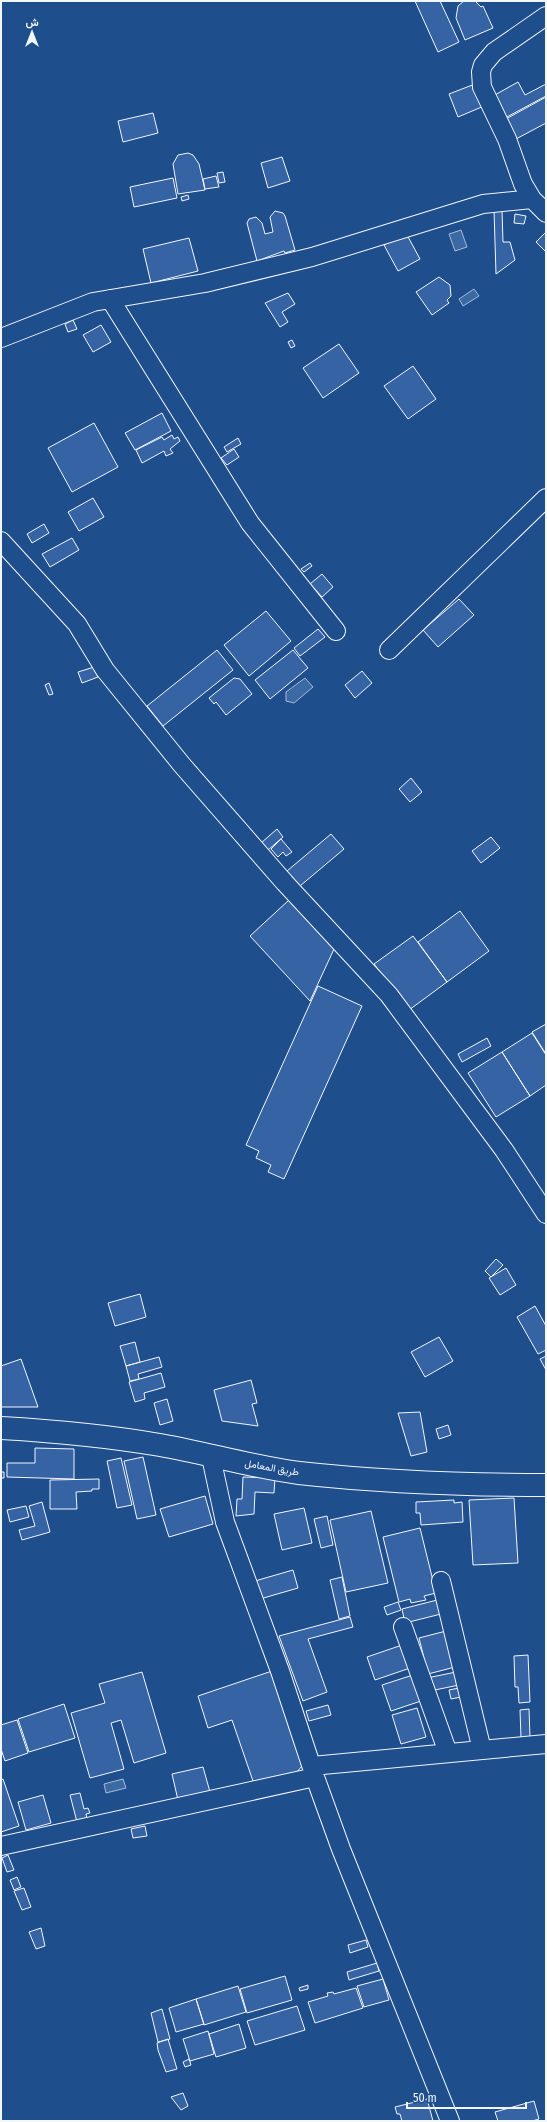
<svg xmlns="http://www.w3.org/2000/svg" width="547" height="2122" font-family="'Fira Sans Condensed',Vazirmatn,sans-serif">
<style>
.water{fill:#3b69a3;stroke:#a8bbd7}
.building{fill:#3563a3;stroke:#f2f6ff}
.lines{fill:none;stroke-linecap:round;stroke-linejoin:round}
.minor-casing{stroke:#f2f6ff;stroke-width:20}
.major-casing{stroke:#f2f6ff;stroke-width:24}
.minor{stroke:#1f4e8c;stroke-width:18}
.major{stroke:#1f4e8c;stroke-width:22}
.labels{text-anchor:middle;stroke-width:3;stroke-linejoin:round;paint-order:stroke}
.street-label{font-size:10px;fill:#f2f6ff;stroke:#1f4e8c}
</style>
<rect width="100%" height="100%" fill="#1f4e8c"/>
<path class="water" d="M461,230L467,247L455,251L449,234Z
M474,289L479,296L463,306L459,299Z
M305,678L313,687L294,703L286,701V692Z
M123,1779L126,1788L106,1793L104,1784Z"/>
<path class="building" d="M415,1H440L459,42L438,52Z
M464,1H475L481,7L483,6L493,28L465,40L456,18L458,6Z
M518,82L525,95L546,84V96L505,118L493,96Z
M475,84L484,106L458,117L449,94Z
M546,97V123L516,139L506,119Z
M153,113L158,133L123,142L118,121Z
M188,153L193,155L199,164L205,190L178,194L173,164L178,155Z
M282,157L290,181L268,188L261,163Z
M223,172L225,182L219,183L217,173Z
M216,176L219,187L205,189L203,179Z
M173,178L177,198L134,207L130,187Z
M188,195L189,199L182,201L181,197Z
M494,210H502L503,242H510L515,260L496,274Z
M275,211L283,213L285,216L295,250L285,253L284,251L257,261L247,223L249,219L256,217L262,223L265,234L273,232L270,217Z
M515,214L526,216L524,224L514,223Z
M546,232V252L536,242Z
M406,233L420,259L398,271L384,245Z
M189,238L198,271L151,283L143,249Z
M439,277L450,285L451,296L447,300L449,303L432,315L416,292Z
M288,293L295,304L282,312L288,322L280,327L265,303Z
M73,320L77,329L68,332L65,324Z
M101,325L111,342L93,352L83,335Z
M292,340L295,346L291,348L288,342Z
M339,344L359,373L323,398L303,368Z
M413,366L436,399L408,419L384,386Z
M162,413L171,431L135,450L125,433Z
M94,423L118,467L72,492L48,448Z
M172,435L174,439L178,437L180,441L170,449L173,453L166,456L164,451L142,463L136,450L162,437L164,440Z
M238,438L241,444L227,452L224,447Z
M234,449L239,457L227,465L221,458Z
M93,498L104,517L79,531L68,512Z
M44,524L49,533L32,543L27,534Z
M72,538L79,550L50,567L42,554Z
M310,563L312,566L304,572L301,569Z
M322,574L333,587L322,597L310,584Z
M459,599L474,615L438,647L423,630Z
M266,611L291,641L249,676L224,645Z
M318,629L325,637L300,656L294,648Z
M217,650L233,670L163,726L147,706Z
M293,650L308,668L270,699L255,680Z
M94,667L98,677L82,683L78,672Z
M362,671L372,683L355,698L345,685Z
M234,678L240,679L252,694L226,715L216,702L214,704L209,698Z
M49,683L53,694L49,695L45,685Z
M411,778L422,792L410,802L399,789Z
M277,829L283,837L268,850L261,843Z
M331,834L344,849L300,886L287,871Z
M491,837L500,848L481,863L472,851Z
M281,839L292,852L286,856L283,852L278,857L271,849Z
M289,900L334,949L310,1001L250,936Z
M460,911L489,951L447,982L418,942Z
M413,936L447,982L409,1010L374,964Z
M318,986L362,1006L284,1179L268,1172L271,1165L256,1158L259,1151L246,1145Z
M546,1024V1054L532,1032Z
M532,1033L546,1055V1085L530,1096L502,1052Z
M487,1038L491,1046L462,1062L458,1054Z
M502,1052L530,1096L496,1117L468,1073Z
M496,1259L503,1265L491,1277L485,1271Z
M506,1268L516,1285L500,1295L489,1278Z
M140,1294L146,1317L115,1326L108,1303Z
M535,1306L546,1326V1350L538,1354L517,1317Z
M439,1337L453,1361L425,1377L411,1352Z
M135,1342L140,1362L126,1366L120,1346Z
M546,1356V1370L540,1359Z
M159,1357L162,1367L138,1374L139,1379L130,1381L126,1366Z
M21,1359L38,1407H1V1366Z
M161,1373L165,1387L144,1393L145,1399L135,1402L129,1382Z
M251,1380L257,1403L252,1404L258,1426L222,1421L214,1390Z
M167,1399L173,1421L160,1425L154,1403Z
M420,1412L427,1452L411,1456L398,1413Z
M448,1425L451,1435L439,1439L436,1429Z
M35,1448L74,1449V1479L7,1477V1463H35Z
M143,1457L156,1515L137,1519L124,1461Z
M121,1458L132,1505L117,1508L107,1461Z
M1,1472H4V1478H1Z
M243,1477L275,1478L274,1493L255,1492L254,1514L236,1516L237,1499H242Z
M99,1479V1489H92V1491L76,1492L77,1509H50V1480Z
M205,1496L213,1524L169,1537L160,1509Z
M514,1498L518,1563L473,1565L469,1500Z
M454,1500V1503L462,1502L463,1522L421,1525L420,1513H416V1502Z
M42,1502L50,1532L22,1540L19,1530L35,1526L29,1506Z
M26,1506L29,1517L10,1522L7,1510Z
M304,1508L312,1543L282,1550L274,1514Z
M371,1511L388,1583L346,1592L330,1520Z
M327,1516L333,1545L321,1548L314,1519Z
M420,1528L436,1593L424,1596L426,1600L411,1603L410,1599L399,1602L383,1537Z
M293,1570L298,1588L260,1599L255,1581Z
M342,1577L350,1616L339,1619L330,1580Z
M441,1599L445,1613L405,1623L402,1609Z
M398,1602L401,1610L387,1615L384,1607Z
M350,1617L353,1627L308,1639L327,1692L303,1701L279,1636Z
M446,1631L455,1667L428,1674L419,1638Z
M405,1644L413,1667L375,1680L367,1657Z
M528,1655L530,1702L519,1703L518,1687H515L514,1656Z
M272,1671L302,1766L296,1773L254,1784L232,1720L208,1728L198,1696Z
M142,1672L166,1753L134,1763L121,1720L111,1723L124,1769L90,1778L71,1713L105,1703L99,1684Z
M456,1672L459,1685L430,1691L427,1678Z
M416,1674L424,1700L391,1711L382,1685Z
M459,1688L461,1697L451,1699L449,1690Z
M64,1704L75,1738L29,1752L18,1719Z
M328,1705L331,1715L309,1721L306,1711Z
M417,1708L426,1737L401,1744L392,1715Z
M529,1709L530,1738H521L520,1710Z
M17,1720L28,1753L5,1761L1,1749V1725Z
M203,1767L210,1792L178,1800L172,1774Z
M3,1779L19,1826L1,1832V1780Z
M80,1793L84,1809L88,1808L90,1813L86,1814L87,1819L77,1822L70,1795Z
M43,1795L51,1823L26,1830L18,1802Z
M145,1826L147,1836L133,1838L131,1829Z
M8,1855L14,1870L7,1872L2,1858Z
M17,1877L21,1887L14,1890L10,1880Z
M24,1888L31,1907L22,1910L14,1891Z
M41,1928L45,1946L36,1949L29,1932Z
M366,1940L368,1947L350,1953L348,1945Z
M377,1963L379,1971L349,1980L347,1972Z
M285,1976L292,2000L247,2013L240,1989Z
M383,1979L389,2000L364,2007L357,1986Z
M308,1985V1989L300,1991L299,1988Z
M238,1986L246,2012L204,2025L196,1999Z
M356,1988L363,2008L315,2023L308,2002L328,1996L327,1993L333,1992L334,1994Z
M196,1999L204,2024L176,2032L169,2008Z
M297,2006L305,2030L255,2045L247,2021Z
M162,2009L170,2039L158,2042L151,2013Z
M239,2024L246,2048L216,2057L209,2034Z
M208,2031L214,2054L190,2061L183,2039Z
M168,2039L177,2069L166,2072L158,2050L157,2043Z
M189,2059L191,2065L185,2067L183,2062Z
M183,2093L188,2106L181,2110L171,2097Z
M427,2099L433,2121H402L400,2114H397L395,2107Z
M534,2101L539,2119L532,2121H498L495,2112Z"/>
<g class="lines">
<g class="minor-casing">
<path id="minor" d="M546,16L494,52L483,65L481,72L482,87L507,139L523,184L532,199L546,213
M110,299L250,523L336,631
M1,338L93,302L205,283L312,257L483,204L532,199
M1,541L77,624L105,670L182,765L285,883L389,995L504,1150L546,1214
M389,650L546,498
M211,1457L225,1522L280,1671L315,1777L341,1849L450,2121
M441,1581L482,1750
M403,1627L448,1753
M312,1766L546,1744
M1,1846L315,1777"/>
</g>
<g class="major-casing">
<path id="major" d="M1,1428C54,1431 107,1436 160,1445C206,1453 252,1467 299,1473C381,1482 464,1485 546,1485"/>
</g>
<use href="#minor" class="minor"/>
<use href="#major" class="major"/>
</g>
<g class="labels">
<g class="street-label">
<text transform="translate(272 1467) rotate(10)" y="4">طريق المعامل</text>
</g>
</g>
<rect width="547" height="2122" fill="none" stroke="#f2f6ff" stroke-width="4"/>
<g transform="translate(32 32)" stroke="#1f4e8c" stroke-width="3" paint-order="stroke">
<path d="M0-3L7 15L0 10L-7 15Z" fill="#f2f6ff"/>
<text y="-6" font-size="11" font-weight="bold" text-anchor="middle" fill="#f2f6ff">ش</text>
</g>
<path d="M407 2102v6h119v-6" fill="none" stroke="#f2f6ff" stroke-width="2"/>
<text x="413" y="2102" font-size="12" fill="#f2f6ff" stroke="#1f4e8c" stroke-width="3" paint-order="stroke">50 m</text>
</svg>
